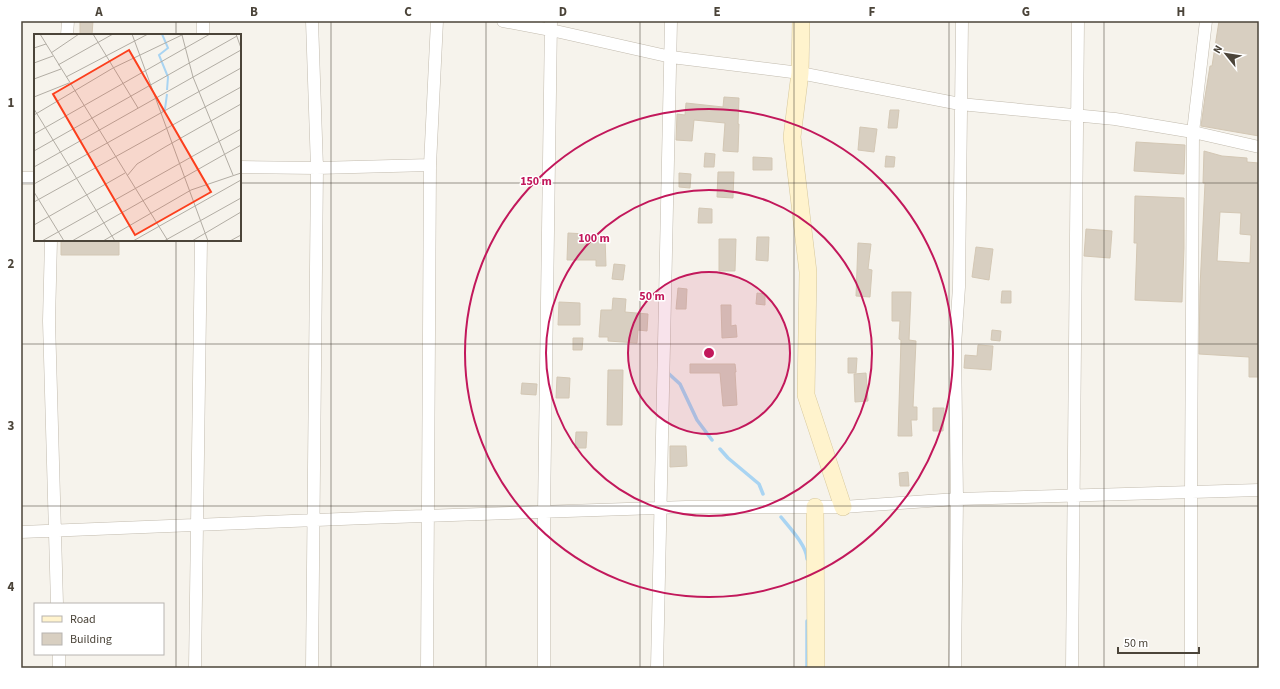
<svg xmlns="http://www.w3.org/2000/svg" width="1280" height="689" font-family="'Source Sans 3',sans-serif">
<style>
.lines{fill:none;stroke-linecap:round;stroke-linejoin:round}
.stream{stroke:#a9d4f2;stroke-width:3.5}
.building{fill:#d8cfc1;stroke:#d3c7b4;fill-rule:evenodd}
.street-casing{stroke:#c2bbae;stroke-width:13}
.secondary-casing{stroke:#d6c79b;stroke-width:18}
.street{stroke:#fff;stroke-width:12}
.secondary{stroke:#fff3cd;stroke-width:17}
.grid{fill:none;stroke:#4b4439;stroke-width:1;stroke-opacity:0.55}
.ring{fill:none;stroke:#c2185b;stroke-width:2}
.inset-river{fill:none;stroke:#a9d4f2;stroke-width:2}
.inset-road{fill:none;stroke:#b2ada4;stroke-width:1}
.view{fill:#fc3f1d;fill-opacity:0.15;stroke:#fc3f1d;stroke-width:2}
.inset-edge{fill:none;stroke:#4b4439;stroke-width:2}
.centre{fill:#c2185b;stroke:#fff;stroke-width:2}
.ring-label{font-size:12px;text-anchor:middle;font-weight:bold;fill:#c2185b;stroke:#fff;stroke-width:3;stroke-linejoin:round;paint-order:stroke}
.neatline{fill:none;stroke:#4b4439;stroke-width:1.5}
.grid-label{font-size:13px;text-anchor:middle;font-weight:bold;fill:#4b4439}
</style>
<rect width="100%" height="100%" fill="#f6f3ec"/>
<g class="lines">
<path class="stream" d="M668,373L680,384L697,420L712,440
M720,449L728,458L759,484L763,494
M781,517C789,527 807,546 807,559
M807,668V621"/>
</g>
<path class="building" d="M80,21H93L92,35L80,34Z
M1219,21H1259V136L1201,126L1205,97L1210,66H1212Z
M724,97L739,98L738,124H739L738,152L723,151L725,123L694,120L692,141L676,140L677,114L685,115L686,103L723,107Z
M890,110H899L897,128H888Z
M860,127L877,129L874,152L858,150Z
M1136,142L1185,145L1184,174L1134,171Z
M1204,151L1222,156L1247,158V162L1259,163V377H1249V357L1199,354L1200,287L1205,183H1203ZM1220,212L1241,213L1240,234L1251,235L1250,263L1217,261Z
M705,153L715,154L714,167H704Z
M886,156L895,157L894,167H885Z
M753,157L772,158V170H753Z
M718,172H734L733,198L717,197Z
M679,173L691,174L690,188L679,187Z
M1135,196L1184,198V248L1182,302L1135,300L1137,243H1134Z
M699,208L712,209V223H698Z
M1086,229L1112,231L1110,258L1084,256Z
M568,233L586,234V238L605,237L606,266H596V260H567Z
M757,237H769L768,261L756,260Z
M719,239H736L735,271H719Z
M61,240H119V255H61Z
M858,243L871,244L868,269L872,270L870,297L856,296Z
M976,247L993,249L989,280L972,277Z
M614,264L625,265L623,280L612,279Z
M678,288L687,289L686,309H676Z
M1002,291H1011V303H1001Z
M892,292H911L909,340L916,341L913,407H917V420H911L912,436H898L901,340L899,339L900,321H892Z
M757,293L765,294V305L756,304Z
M613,298L626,299L625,312L648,314L647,331L638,330L637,343L608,341V337H599L601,310H612Z
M559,302L580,303V325H558Z
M721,305H731V326L736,325L737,337L722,338Z
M992,330L1001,331L1000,341L991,340Z
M573,338H583L582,350H573Z
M978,345L993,346L991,370L964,368L965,355L977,356Z
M848,358H857L856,373H848Z
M690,364H735L736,372H735L737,405L723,406L720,373H690Z
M608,370H623L622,425H607Z
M866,373L868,401L855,402L854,374Z
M557,377L570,378L569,398H556Z
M522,383L537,384L536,395L521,394Z
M933,408H944L943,431H933Z
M576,432H587L586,448H575Z
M670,446H686L687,466L670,467Z
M908,472L909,486H900L899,473Z"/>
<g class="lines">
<g class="street-casing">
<path id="street" d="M503,21L551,30L671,57L800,73L960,104L1115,119L1193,132L1259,147
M67,35L68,21
M203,35V21
M240,167L317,168L430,165
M21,178H35
M51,240L49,321L57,604
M21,532L366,518L686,507H843L957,499L1259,490
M59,654V668
M195,668L201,240
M312,668L317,168L312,21
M427,668L430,165L437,21
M544,668V512L551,21
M657,668L671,21
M955,668L957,499L955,345L959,287L962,21
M1072,668L1078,21
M1191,668V493L1193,132L1206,21"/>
</g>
<g class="secondary-casing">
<path id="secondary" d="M801,21L800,73L792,137L808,272L806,395L843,507
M815,507L816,668"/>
</g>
<use href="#street" class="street"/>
<use href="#secondary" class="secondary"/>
</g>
<path class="grid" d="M176,21V35M331,21V668M486,21V668M640,21V668M794,21V668M949,21V668M1104,21V668M21,183H35M240,183H1259M176,240V668M21,344H1259M21,506H1259"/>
<circle cx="709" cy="353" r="81" fill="#c2185b" fill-opacity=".12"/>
<g class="ring">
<circle cx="709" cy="353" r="81"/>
<circle cx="709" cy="353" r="163"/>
<circle cx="709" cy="353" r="244"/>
</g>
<g transform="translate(34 34)">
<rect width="207" height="207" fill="#f6f3ec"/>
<path class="inset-river" d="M128,0L134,14L125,21L134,43L133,56M128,77L131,75L133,60"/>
<path class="inset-road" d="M6,0L134,207M59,0L104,74M98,0L174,207M202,0L207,14M148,1L159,43L199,141M0,14L12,10M17,19L45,0M0,29L19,22M24,31L79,0M32,43L114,0M0,45L27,35M0,63L35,49M0,75L81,207M0,81L79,34L150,0M0,100L176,0M0,117L203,2M0,133L207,16M93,142L103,130L131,113L207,70M0,150L207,34M0,158L30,207M0,168L207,53M0,191L91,139M8,207L207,95M38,207L207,111M69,207L157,156L207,139M99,207L207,146M130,207L207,164M158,207L207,178M196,207L207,201"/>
<path class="view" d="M95,16L177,158L101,201L19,60Z"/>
<rect width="207" height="207" class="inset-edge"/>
</g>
<circle cx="709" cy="353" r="6" class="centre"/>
<g class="ring-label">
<text x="536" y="185">150 m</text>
<text x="594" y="242">100 m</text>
<text x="652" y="300">50 m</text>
</g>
<rect width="1280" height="689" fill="none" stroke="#ffffff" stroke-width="44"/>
<rect x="34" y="603" width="130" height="52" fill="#ffffff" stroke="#b7b4b0"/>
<rect x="42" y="616" width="20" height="6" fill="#fff3cd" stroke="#b7b4b0"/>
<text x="70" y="623" font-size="12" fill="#4b4439">Road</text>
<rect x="42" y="633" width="20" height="12" fill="#d8cfc1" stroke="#b7b4b0"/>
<text x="70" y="643" font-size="12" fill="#4b4439">Building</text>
<g transform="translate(1226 54) rotate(300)" stroke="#ffffff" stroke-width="3" paint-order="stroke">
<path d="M0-3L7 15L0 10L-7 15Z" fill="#4b4439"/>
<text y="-6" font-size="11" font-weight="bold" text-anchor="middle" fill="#4b4439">N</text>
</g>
<path d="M1118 647v6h81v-6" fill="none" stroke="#4b4439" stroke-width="2"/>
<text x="1124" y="647" font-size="12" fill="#4b4439" stroke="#ffffff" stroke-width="3" paint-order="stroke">50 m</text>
<rect x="22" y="22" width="1236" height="645" class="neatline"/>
<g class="grid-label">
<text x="99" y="16">A</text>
<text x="254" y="16">B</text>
<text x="408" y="16">C</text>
<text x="563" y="16">D</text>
<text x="717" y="16">E</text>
<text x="872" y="16">F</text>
<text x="1026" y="16">G</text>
<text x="1181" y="16">H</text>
<text x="11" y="107">1</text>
<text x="11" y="268">2</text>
<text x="11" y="430">3</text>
<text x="11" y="591">4</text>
</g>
</svg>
